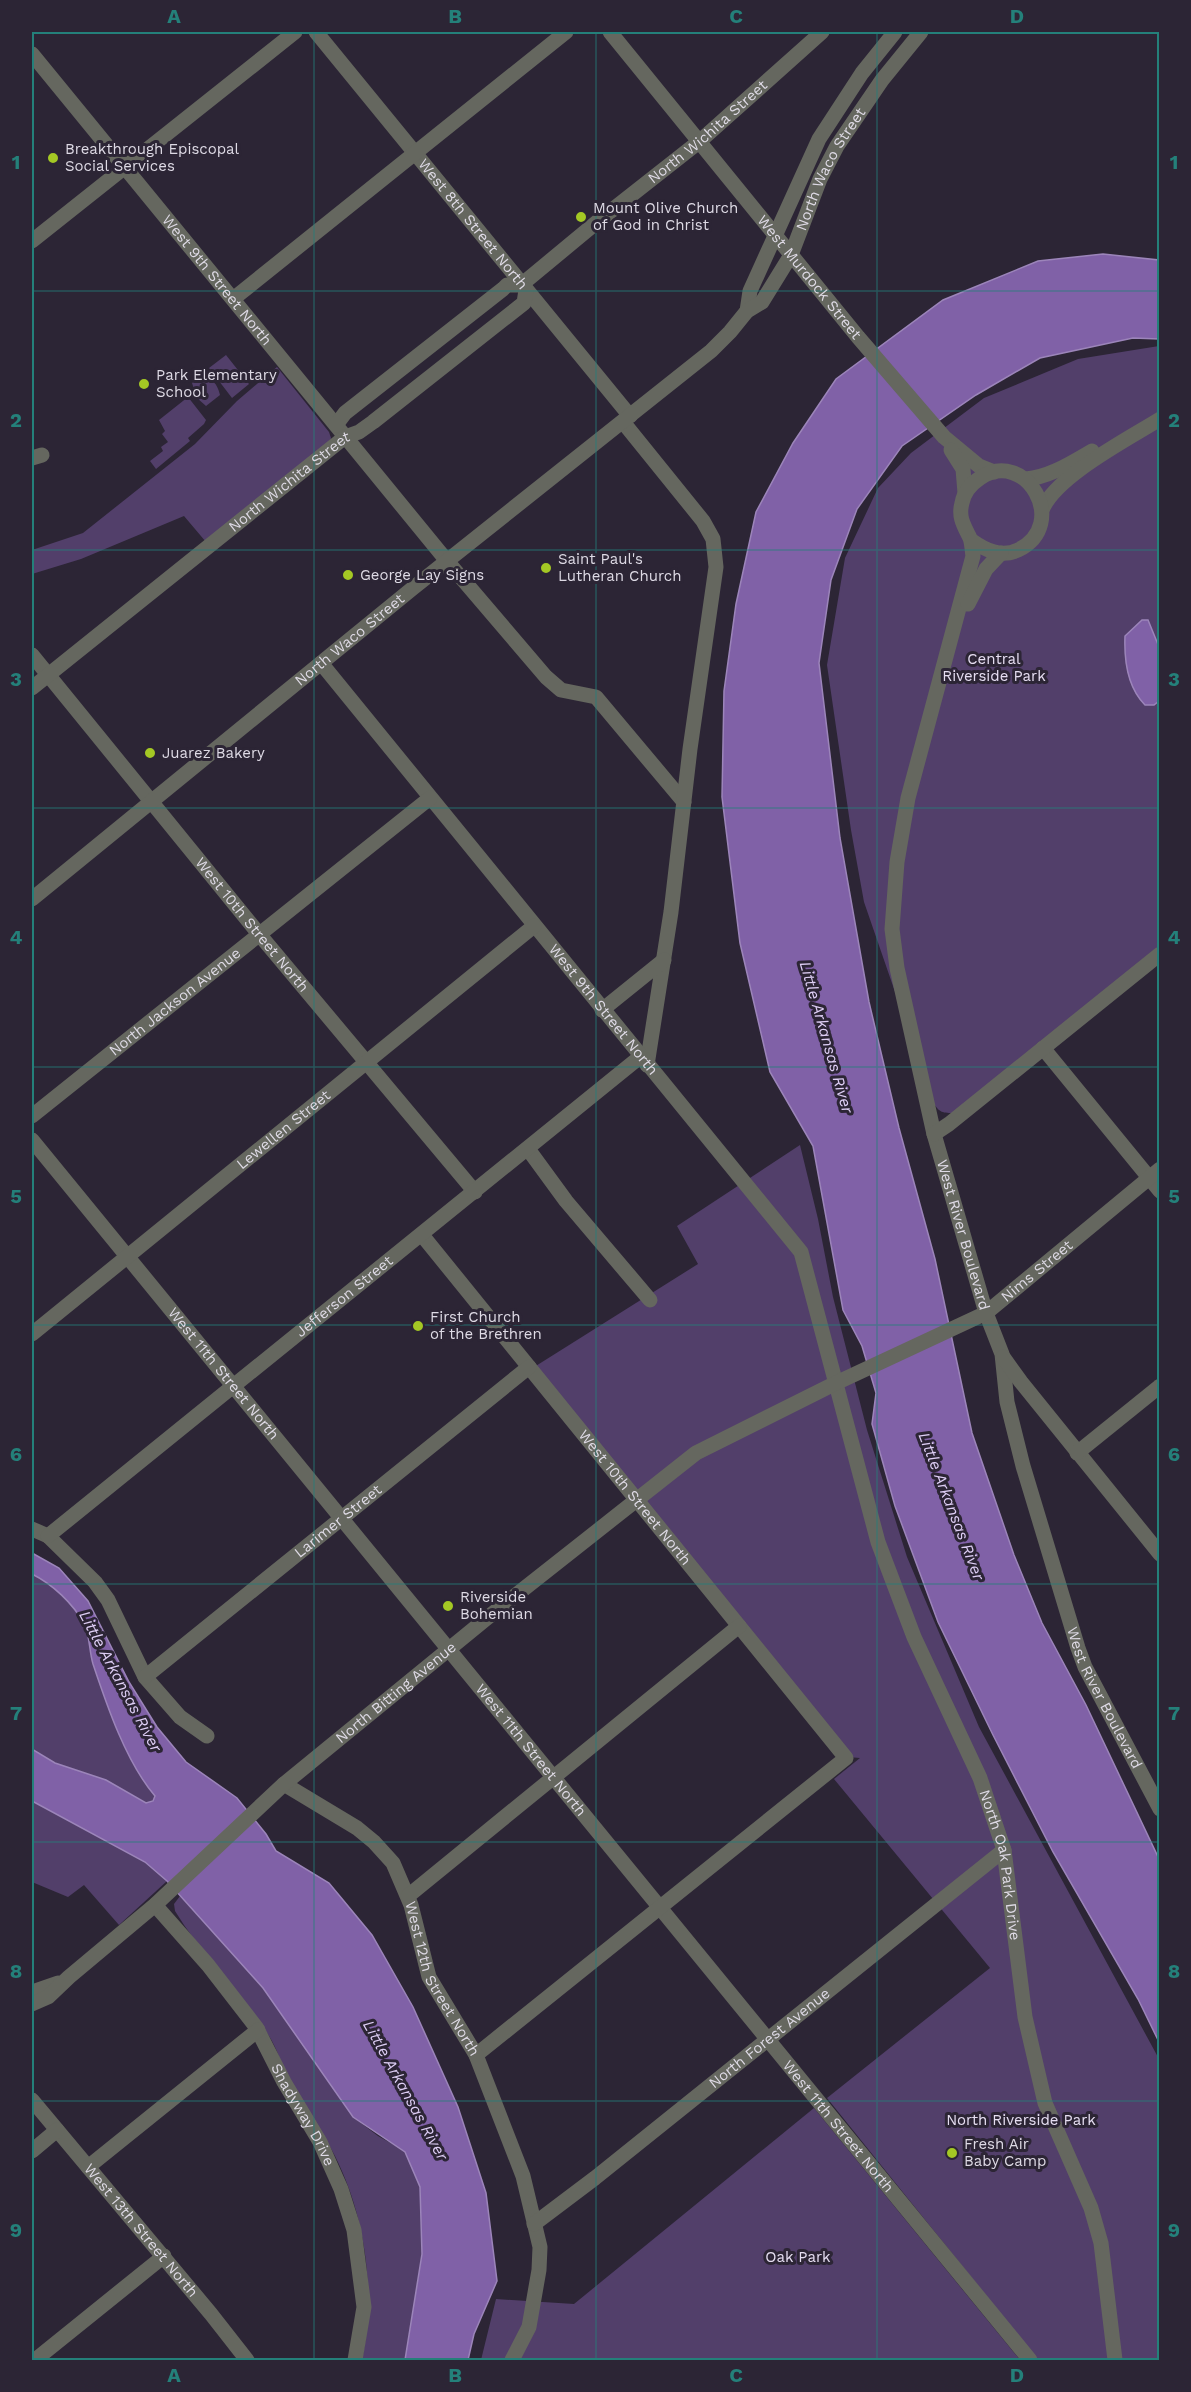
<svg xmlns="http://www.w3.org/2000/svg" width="1191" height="2392" font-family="'Work Sans',sans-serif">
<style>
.green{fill:#523f6a}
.water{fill:#8061a7;stroke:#9c85ba;stroke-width:1.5}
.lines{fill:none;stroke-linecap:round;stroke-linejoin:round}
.minor{stroke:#65675f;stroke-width:15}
.grid{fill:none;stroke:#24807a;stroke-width:1.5;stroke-opacity:0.55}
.poi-dot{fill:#a4c824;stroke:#2c2535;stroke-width:2}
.labels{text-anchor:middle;stroke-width:6;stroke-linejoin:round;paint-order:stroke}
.street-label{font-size:15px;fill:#dedae5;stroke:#2c2535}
.poi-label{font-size:15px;fill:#dedae5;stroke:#2c2535;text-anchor:start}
.park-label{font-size:15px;fill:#e6def2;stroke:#2c2535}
.water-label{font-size:16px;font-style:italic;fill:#decef5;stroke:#2c2535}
.neatline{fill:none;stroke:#24807a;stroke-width:2}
.grid-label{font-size:20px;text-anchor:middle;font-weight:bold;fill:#24807a}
</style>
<rect width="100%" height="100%" fill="#2c2535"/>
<path class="green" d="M1159,346V946L955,1113C943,1113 939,1113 933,1102L864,902L851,830L827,665L845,558L878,488L911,453L984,398L1078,359Z
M226,355L249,384L232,398L209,368Z
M277,367L329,432L331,438L330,442L206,542L184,516L81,559L32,574V550L83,533L195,444L237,401Z
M201,376C213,379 217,383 220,395L206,406L197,398L192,383Z
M188,397L206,420L204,424L188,438L190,441L156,469L150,461L163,451L161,447L168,442L162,434L165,431L159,420Z
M800,1145L818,1219L833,1297L867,1430L907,1557L979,1727L1159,2059V2360H1038L827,2098L990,1968L834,1779L860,1758L848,1757L531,1369L698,1264L677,1226Z
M32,1574C52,1584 73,1603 84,1624C90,1635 89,1651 93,1664C108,1706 126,1762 155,1796L153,1801L147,1803L106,1780L55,1763L32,1749Z
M32,1801L145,1862L167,1881L119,1925L84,1885L68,1897L32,1882Z
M180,1896L263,1988L353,2117L378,2136L405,2151L420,2187L422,2254L405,2360H362C376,2293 366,2218 335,2156C321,2128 303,2103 288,2077C281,2064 277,2048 269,2036C240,1992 202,1955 175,1911L174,1904Z
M814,2108L1020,2360H481L496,2299L574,2304Z"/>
<path class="water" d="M1103,254L1159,260V339L1133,338L1040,358L976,395L902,446L857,509L831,580L819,663L840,838L869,1002L899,1128L935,1259L972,1433L1014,1555L1042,1623L1086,1705L1159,1859V2042L1138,1999L1053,1852L993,1735L938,1622L895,1506L872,1424L876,1393L862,1346L843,1310L813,1146L770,1072L740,943L722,797L724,691L736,604L756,512L793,443L836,379L943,300L1038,261Z
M1142,620H1148L1159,647V701L1154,705H1145C1127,687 1124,661 1125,636Z
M32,1553L59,1568L88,1601L129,1682L157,1727L186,1762L237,1798L266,1834L276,1851L329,1883L372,1935L413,2007L458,2107L486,2193L497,2281L474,2334L468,2360H405L422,2254L420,2187L405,2152L353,2117L263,1988L167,1881L145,1862L32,1801V1749L55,1763L106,1780L146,1803L153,1801L155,1796C126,1762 107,1706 93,1664C89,1651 90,1635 84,1624C73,1603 52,1584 32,1574Z"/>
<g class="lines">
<g class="minor">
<path id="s1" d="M316,32L630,416"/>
<path id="s2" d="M610,32L858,337L944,437L979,466L994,472"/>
<path id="s3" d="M32,54L447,561L546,677L561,690L596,697L684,802"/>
<path d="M32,241L295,32"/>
<path d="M233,299L566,32"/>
<path d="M747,311L750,291L819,139L862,73L895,32"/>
<path d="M623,422L703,521L713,539L716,567L690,749L671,912L647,1065"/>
<path id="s4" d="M336,425L345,413L503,289L507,285H521L597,222L700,141L822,32"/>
<path d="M951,450L963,469L965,493"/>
<path d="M32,458L42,455"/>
<path d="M1026,479C1050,477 1071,463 1092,451"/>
<path d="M1042,510C1056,476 1128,439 1160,419"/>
<path id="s5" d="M971,540C985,550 1001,558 1018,550C1071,524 1025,447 980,478C971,484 964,492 962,503C958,517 964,526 970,538C972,543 972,551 973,556L908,798L897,862L892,929L897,968L934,1134L986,1313L1002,1354L1007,1402L1023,1466L1078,1648L1085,1667L1160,1809"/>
<path d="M968,604L986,569L1001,553"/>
<path id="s6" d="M32,655L259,934L475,1192"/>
<path id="s7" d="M321,663L801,1252L878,1542L914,1637L980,1778L1004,1850L1025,2017L1045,2103L1091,2208L1101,2243L1115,2360"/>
<path id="s8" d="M32,688L345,437L359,432L373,422L524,303L526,290"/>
<path id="s9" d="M32,899L413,588L711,351L730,332L747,311L762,302L791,255L820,179L837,146L882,80L921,32"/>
<path d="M602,1010L664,960"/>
<path d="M1043,1048L1160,1191"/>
<path id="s10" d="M32,1116L430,798"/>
<path d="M934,1134L949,1124L1160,954"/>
<path id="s11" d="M32,1140C366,1546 696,1954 1030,2360"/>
<path d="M528,1149L566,1201L650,1300"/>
<path id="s12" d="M422,1235L846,1758L476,2055"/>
<path id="s13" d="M32,1334L534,926"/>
<path d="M1003,1357L1021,1382L1160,1554"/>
<path d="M1077,1453L1160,1386"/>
<path d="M32,1529L48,1536L95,1582L108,1600L145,1677L180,1717L207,1736"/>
<path id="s14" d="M48,1536L640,1057"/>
<path id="s15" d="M145,1677L529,1367"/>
<path id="s16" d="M284,1784L357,1828L374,1842L393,1863L411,1905L429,1977L476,2055L523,2176L540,2247L539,2270L529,2327L512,2360"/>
<path d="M408,1896L739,1626"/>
<path id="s17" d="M155,1905L208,1965L256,2027L284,2082L320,2142L341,2189L354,2230L364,2307L355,2360"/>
<path d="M32,1992L58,1983"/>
<path id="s18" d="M32,2004L48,1997L69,1977L155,1905L284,1784L487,1618L696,1453L836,1383L986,1313L1160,1169"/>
<path id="s19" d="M32,2100L211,2314L247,2360"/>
<path d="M32,2151L57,2130"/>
<path d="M88,2167L258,2030"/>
<path id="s20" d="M534,2224L595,2178L1004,1850"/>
<path d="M35,2360L164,2256"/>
</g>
</g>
<path class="grid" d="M314,32V2360M596,32V2360M877,32V2360M32,291H1160M32,550H1160M32,808H1160M32,1067H1160M32,1325H1160M32,1584H1160M32,1842H1160M32,2101H1160"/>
<g class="poi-dot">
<circle cx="53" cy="158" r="6"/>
<circle cx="581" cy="217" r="6"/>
<circle cx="144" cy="384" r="6"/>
<circle cx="546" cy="568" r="6"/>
<circle cx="348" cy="575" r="6"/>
<circle cx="150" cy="753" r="6"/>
<circle cx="418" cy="1326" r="6"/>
<circle cx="448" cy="1606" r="6"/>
<circle cx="952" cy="2153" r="6"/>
</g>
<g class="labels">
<g class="street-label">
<text dy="5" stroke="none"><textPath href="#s4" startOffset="477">North Wichita Street</textPath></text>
<text dy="5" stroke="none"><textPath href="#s9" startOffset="1094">North Waco Street</textPath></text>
<text dy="5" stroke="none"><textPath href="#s1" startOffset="248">West 8th Street North</textPath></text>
<text dy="5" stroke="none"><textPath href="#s2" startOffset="316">West Murdock Street</textPath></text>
<text dy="5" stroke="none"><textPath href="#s3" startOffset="292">West 9th Street North</textPath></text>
<text dy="5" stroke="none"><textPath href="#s8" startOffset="330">North Wichita Street</textPath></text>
<text dy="5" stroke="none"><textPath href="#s9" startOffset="410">North Waco Street</textPath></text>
<text dy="5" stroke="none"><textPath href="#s6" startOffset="348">West 10th Street North</textPath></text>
<text dy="5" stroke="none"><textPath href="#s10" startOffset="183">North Jackson Avenue</textPath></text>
<text dy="5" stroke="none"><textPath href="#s7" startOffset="447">West 9th Street North</textPath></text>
<text dy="5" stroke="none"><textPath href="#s13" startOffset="324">Lewellen Street</textPath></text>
<text dy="5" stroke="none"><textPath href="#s5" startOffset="968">West River Boulevard</textPath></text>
<text dy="5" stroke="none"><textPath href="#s18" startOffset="1252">Nims Street</textPath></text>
<text dy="5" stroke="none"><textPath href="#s14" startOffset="381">Jefferson Street</textPath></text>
<text dy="5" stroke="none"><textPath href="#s11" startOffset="302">West 11th Street North</textPath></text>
<text dy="5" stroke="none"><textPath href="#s12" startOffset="338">West 10th Street North</textPath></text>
<text dy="5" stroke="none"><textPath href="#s15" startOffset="248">Larimer Street</textPath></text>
<text dy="5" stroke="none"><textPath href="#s18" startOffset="480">North Bitting Avenue</textPath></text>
<text dy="5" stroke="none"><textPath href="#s5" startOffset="1454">West River Boulevard</textPath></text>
<text dy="5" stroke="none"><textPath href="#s11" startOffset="788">West 11th Street North</textPath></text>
<text dy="5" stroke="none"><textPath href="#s7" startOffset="1407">North Oak Park Drive</textPath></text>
<text dy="5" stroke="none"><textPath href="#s16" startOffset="262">West 12th Street North</textPath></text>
<text dy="5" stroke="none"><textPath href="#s20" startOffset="300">North Forest Avenue</textPath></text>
<text dy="5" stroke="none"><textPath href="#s17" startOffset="258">Shadyway Drive</textPath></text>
<text dy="5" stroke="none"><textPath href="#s11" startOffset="1274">West 11th Street North</textPath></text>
<text dy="5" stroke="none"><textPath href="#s19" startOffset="170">West 13th Street North</textPath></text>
</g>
<g class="poi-label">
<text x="65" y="154">Breakthrough Episcopal<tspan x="65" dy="17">Social Services</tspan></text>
<text x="593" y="213">Mount Olive Church<tspan x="593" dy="17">of God in Christ</tspan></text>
<text x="156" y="380">Park Elementary<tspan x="156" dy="17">School</tspan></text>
<text x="558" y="564">Saint Paul's<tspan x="558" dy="17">Lutheran Church</tspan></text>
<text x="360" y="580">George Lay Signs</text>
<text x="162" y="758">Juarez Bakery</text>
<text x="430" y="1322">First Church<tspan x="430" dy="17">of the Brethren</tspan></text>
<text x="460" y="1602">Riverside<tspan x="460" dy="17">Bohemian</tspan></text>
<text x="964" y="2149">Fresh Air<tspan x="964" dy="17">Baby Camp</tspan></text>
</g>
<g class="park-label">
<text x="994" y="664">Central<tspan x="994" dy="17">Riverside Park</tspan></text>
<text x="1021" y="2125">North Riverside Park</text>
<text x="798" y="2262">Oak Park</text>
</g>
<g class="water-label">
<text transform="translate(827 1037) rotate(74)" y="6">Little Arkansas River</text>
<text transform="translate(952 1506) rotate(69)" y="6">Little Arkansas River</text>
<text transform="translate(121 1681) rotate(62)" y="6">Little Arkansas River</text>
<text transform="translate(406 2090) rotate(61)" y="6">Little Arkansas River</text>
</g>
</g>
<rect width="1191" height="2392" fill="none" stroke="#2c2535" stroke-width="66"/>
<rect x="33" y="33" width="1125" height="2326" class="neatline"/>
<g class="grid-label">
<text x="174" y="23">A</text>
<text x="455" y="23">B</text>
<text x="736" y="23">C</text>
<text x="1017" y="23">D</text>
<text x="16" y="169">1</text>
<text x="1174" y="169">1</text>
<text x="16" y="427">2</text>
<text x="1174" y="427">2</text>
<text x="16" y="686">3</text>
<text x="1174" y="686">3</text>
<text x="16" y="944">4</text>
<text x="1174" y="944">4</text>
<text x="16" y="1203">5</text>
<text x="1174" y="1203">5</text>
<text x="16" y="1461">6</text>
<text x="1174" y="1461">6</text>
<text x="16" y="1720">7</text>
<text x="1174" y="1720">7</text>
<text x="16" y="1978">8</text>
<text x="1174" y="1978">8</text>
<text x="16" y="2237">9</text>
<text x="1174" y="2237">9</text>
<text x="174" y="2382">A</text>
<text x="455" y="2382">B</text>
<text x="736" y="2382">C</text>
<text x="1017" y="2382">D</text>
</g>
</svg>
